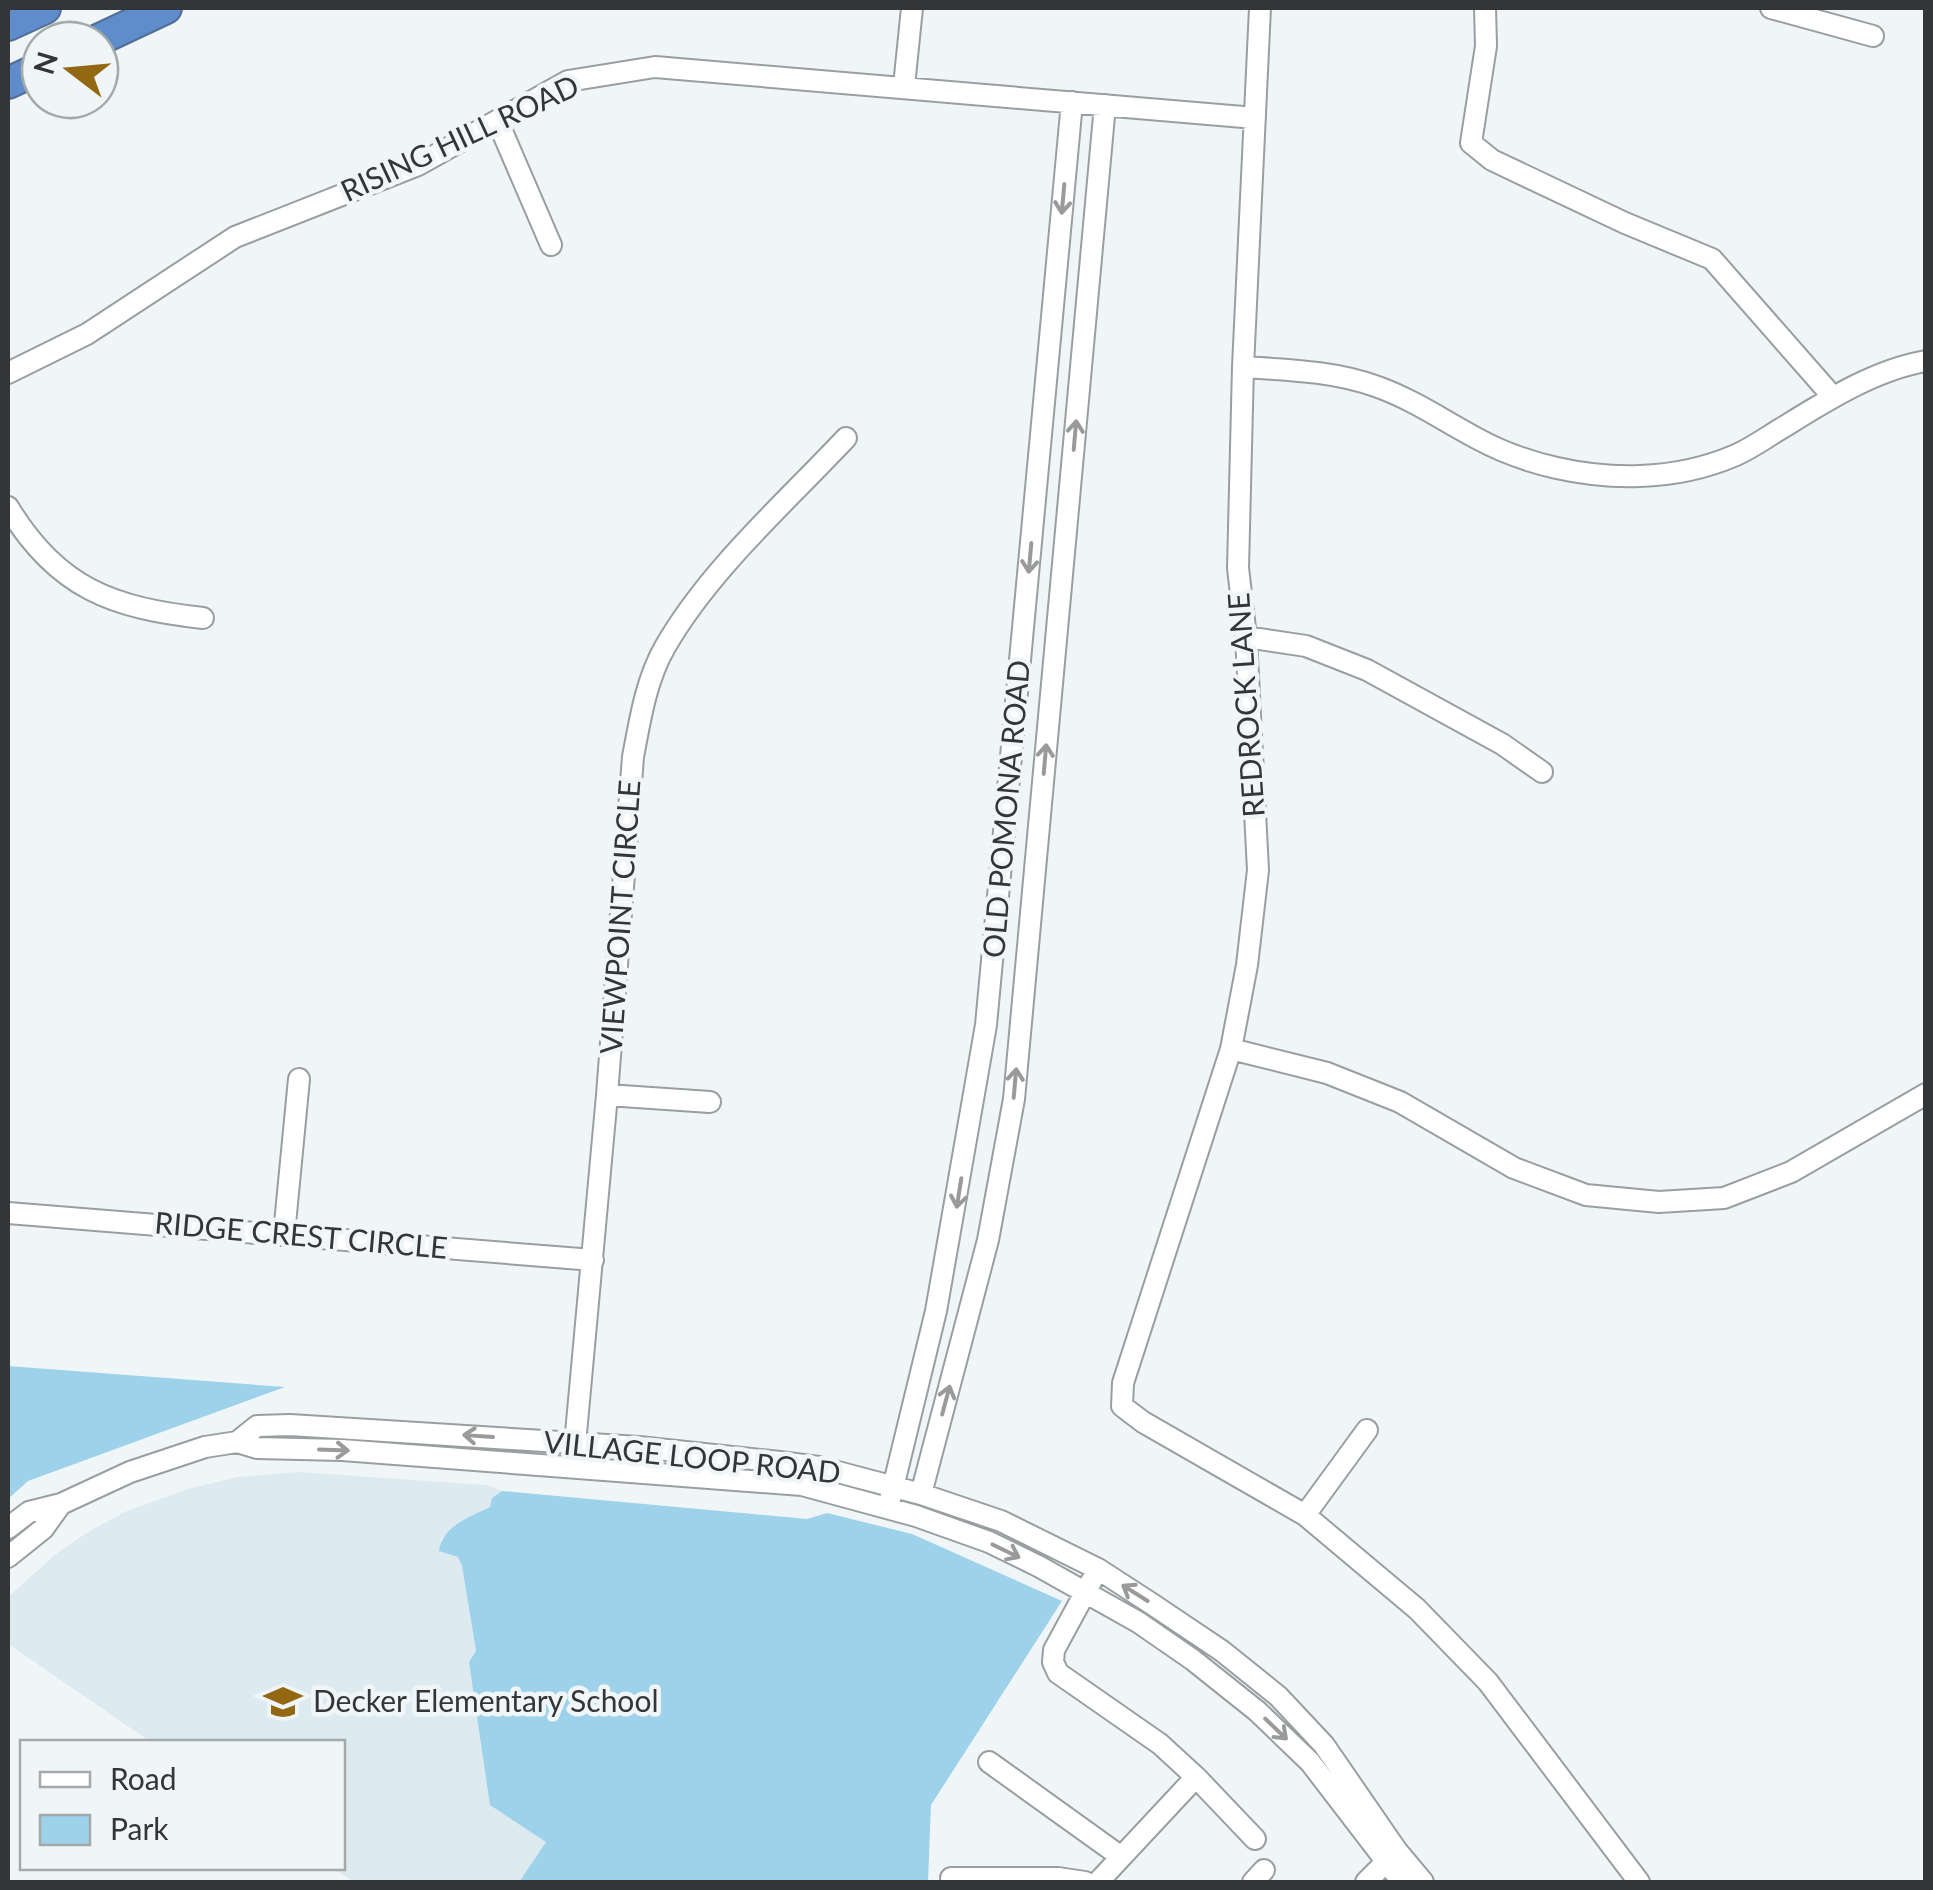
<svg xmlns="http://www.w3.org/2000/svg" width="1933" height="1890" font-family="Lato,sans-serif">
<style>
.built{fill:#ddeaf0}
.green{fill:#9dd2ea}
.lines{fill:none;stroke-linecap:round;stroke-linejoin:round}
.minor-casing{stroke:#999fa1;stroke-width:24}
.highway-casing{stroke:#506e96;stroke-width:34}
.minor{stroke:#fff;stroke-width:20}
.highway{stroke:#5f8cca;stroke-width:30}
.oneway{stroke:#999a9a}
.labels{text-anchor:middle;stroke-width:9;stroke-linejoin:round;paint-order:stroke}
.street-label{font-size:30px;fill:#333536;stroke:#f0f6f8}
.poi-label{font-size:30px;fill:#333536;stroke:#f0f6f8;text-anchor:start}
</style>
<rect width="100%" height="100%" fill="#f0f6f8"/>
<path class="built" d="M298,1472L487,1485L502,1491L492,1498L490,1507L457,1524L440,1540L459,1557L462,1566L476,1651L469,1662L546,1842L519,1882H354L333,1868H342V1742H151L8,1644V1597L56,1554L88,1532L127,1511L188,1489L237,1477Z"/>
<path class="green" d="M8,1366L285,1387L28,1481L8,1499Z
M502,1491L807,1519L827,1513L912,1534L1062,1601L931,1805L928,1882H519L546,1842L490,1805L469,1662L476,1651L462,1566L458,1557L439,1551C442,1526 470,1517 490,1507L492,1498Z"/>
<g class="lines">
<g class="minor-casing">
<path id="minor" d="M1260,8L1243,367L1238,568L1246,637L1258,870L1247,965L1231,1049L1123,1383L1122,1406L1143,1422L1305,1515L1417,1609L1488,1682L1639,1882
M1485,8L1486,46L1471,143L1492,160L1625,223L1712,259L1833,397
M1771,8L1873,36
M904,86L912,8
M498,122L551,245
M1243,367C1288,370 1335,371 1378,387C1414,400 1444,421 1478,439C1526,465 1586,478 1640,476C1672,475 1706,468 1736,455C1752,448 1767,437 1782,428C1826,401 1874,370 1926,361
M8,373L87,334L235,237L418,165L568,81L655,67L1255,118
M8,507C57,588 112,608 203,618
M1246,637L1306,646L1367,670L1502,744L1542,772
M1231,1049L1327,1073L1400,1102L1514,1168L1586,1195L1659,1202L1724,1198L1791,1172L1926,1094
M607,1095L710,1102
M8,1213L593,1260
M284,1234L299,1079
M237,1442L257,1426L290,1425L639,1447L780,1462L819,1467L921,1494L1001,1521L1098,1569L1152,1604L1222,1651L1278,1696L1324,1745L1397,1851L1423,1882
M574,1455L607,1095L633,757C640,720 646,680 665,647C709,570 785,503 846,438
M921,1494L988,1240L1014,1099L1105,105
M888,1508L936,1311L986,1025L1072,102
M1305,1515L1367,1430
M8,1528L29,1512L61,1504L130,1472L205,1447L237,1442L257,1448L342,1450L802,1485L916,1516L989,1542L1040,1567L1138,1622L1193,1660L1257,1711L1310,1762L1402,1882
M8,1557L43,1529L61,1504
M1092,1580L1054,1650L1053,1662L1058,1673L1160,1744L1196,1777L1255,1839
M989,1762L1120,1856
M951,1878H1058L1085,1882
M1098,1882L1196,1777
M1253,1882L1264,1870
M1366,1882L1392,1856"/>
</g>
<g class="highway-casing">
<path id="highway" d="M8,25L45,8
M98,40L166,8
M8,83L40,68"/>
</g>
<use href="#minor" class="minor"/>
<use href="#highway" class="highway"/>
</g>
<defs><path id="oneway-shaft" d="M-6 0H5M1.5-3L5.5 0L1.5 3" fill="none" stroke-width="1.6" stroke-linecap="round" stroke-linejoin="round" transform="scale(2.5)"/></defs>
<g class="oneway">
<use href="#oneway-shaft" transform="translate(1063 199) rotate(95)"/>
<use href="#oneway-shaft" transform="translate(1075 435) rotate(-85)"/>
<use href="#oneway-shaft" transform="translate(1030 558) rotate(95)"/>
<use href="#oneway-shaft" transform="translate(1045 759) rotate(-85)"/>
<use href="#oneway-shaft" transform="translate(1015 1083) rotate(-85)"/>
<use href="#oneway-shaft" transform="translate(959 1193) rotate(99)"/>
<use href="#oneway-shaft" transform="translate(946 1400) rotate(-75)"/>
<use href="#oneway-shaft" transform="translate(478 1436) rotate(-176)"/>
<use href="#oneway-shaft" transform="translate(334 1450) rotate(2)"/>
<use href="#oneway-shaft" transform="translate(1006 1551) rotate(26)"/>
<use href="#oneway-shaft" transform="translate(1135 1593) rotate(-148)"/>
<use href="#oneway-shaft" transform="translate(1276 1729) rotate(44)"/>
</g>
<defs>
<g id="school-bare" transform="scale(3)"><path d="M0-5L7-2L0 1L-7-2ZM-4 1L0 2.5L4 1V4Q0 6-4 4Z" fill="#926912" stroke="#f0f6f8" stroke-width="2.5" paint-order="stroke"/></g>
</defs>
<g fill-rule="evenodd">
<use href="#school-bare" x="283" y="1702"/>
</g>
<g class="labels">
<g class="street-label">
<text transform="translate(460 139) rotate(-25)" y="10">RISING HILL ROAD</text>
<text transform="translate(1247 705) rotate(-94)" y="10">REDROCK LANE</text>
<text transform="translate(1007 809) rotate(-85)" y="10">OLD POMONA ROAD</text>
<text transform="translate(621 917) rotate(-86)" y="10">VIEWPOINT CIRCLE</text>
<text transform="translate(301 1236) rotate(5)" y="10">RIDGE CREST CIRCLE</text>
<text transform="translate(692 1458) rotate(6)" y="10">VILLAGE LOOP ROAD</text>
</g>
<g class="poi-label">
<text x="313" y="1712">Decker Elementary School</text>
</g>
</g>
<rect width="1933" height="1890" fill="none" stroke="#333536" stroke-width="20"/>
<rect x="20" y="1740" width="325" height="130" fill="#f0f6f8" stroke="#a4a9aa" stroke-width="2.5"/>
<rect x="40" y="1772" width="50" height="15" fill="#ffffff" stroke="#a4a9aa" stroke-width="2.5"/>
<text x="110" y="1790" font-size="30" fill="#333536">Road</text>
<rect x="40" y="1815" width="50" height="30" fill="#9dd2ea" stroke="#a4a9aa" stroke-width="2.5"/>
<text x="110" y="1840" font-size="30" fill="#333536">Park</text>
<g transform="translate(70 70) rotate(286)"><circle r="48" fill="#f0f6f8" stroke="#a4a9aa" stroke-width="2.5"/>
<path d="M0-8L18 38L0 25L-18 38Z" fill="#926912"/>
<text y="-15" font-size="28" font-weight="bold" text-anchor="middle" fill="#333536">N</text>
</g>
</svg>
